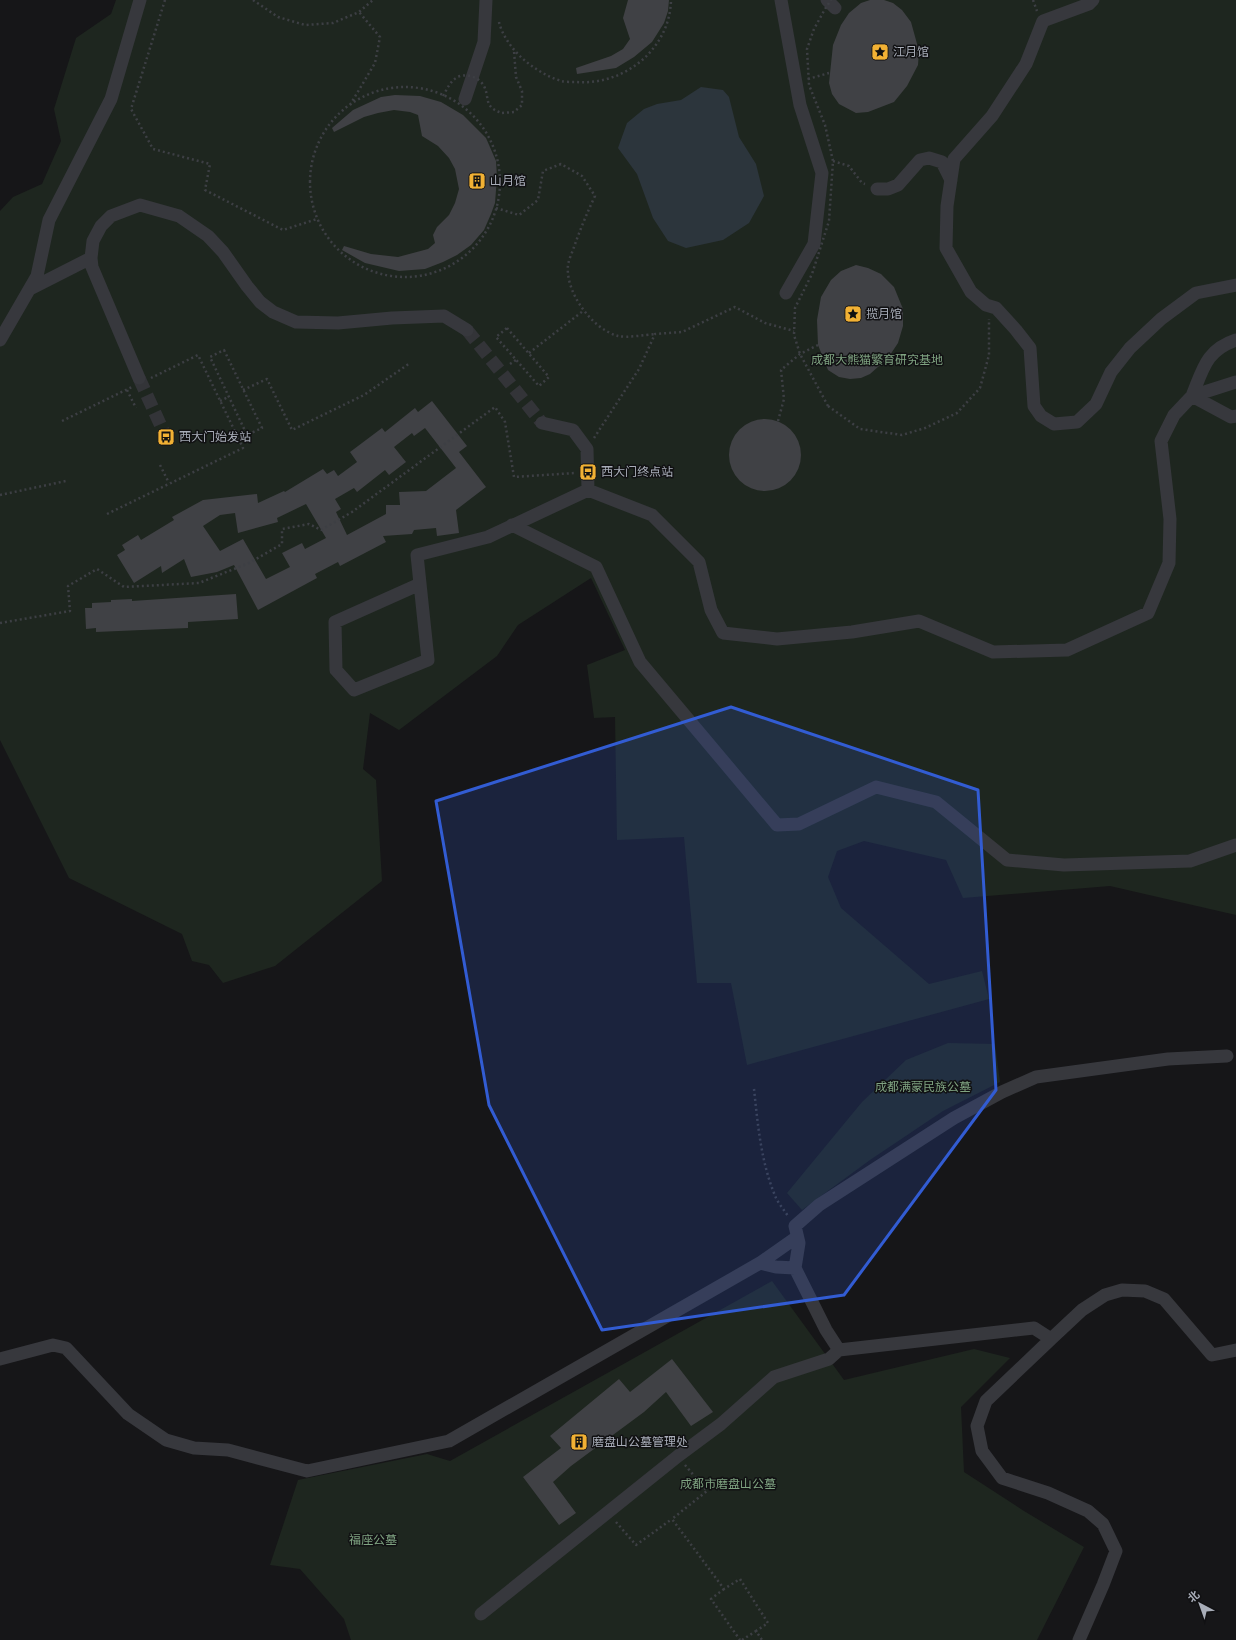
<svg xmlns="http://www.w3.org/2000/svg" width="1236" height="1640" font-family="Poppins,'Noto Sans SC',sans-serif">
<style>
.green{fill:#1e261f}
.water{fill:#2c353c}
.building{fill:#404145;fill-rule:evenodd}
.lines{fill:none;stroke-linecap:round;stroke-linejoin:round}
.minor-tunnel{stroke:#333438;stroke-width:13;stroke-dasharray:13 6;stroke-linecap:butt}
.path{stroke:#3d3f44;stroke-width:2.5;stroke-dasharray:2 3;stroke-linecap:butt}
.minor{stroke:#37383d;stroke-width:13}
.path-bridge{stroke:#3d3f44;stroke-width:2.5;stroke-dasharray:2 3;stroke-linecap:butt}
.marked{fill:#325cd3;fill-opacity:0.2;stroke:#325cd3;stroke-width:3;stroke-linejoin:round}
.labels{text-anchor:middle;stroke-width:3;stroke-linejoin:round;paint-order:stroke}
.poi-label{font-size:12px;fill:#a8adb8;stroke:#111113;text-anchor:start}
.park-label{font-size:12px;fill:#7fa381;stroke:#111113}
</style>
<rect width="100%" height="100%" fill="#161618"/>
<path class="green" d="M116,0H1236V915L1110,886L963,898L946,860L864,841L837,851L828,877L841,908L929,984L982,971L989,999L747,1065L731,983H697L684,837L617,840L615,717L594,718L587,665L625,650L591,578L518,625L497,656L399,730L370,713L363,769L376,780L382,881L275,966L223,983L209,965L192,961L182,934L69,878L0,740V211L13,197L42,184L61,141L54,109L76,38L111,14Z
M948,1043L995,1044L1000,1082L943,1111L870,1160L802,1210L787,1193L862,1102L906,1060Z
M772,1281L844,1380L974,1349L1010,1358L961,1407L964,1472L1024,1511L1084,1547L1037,1640H351L344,1619L300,1569L270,1565L298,1480L427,1454L450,1461Z"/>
<path class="water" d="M701,87L723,90L729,97L739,137L756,164L764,196L749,223L723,240L686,248L668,241L653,218L637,174L618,148L627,123L644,109L657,104L681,100Z"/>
<path class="building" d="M628,0H669L668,11L664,23L652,42L634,57L616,68L577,74L576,68L611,56L623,49L630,39L623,18Z
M870,0H884L893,3L902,10L911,22L919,51L918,65L907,86L894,102L868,112L856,113L839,104L832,94L829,83L833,45L841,25L849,13L861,3Z
M395,95L420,96L441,102L463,115L486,138L496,161L497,177L495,203L491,214L484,230L471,245L457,255L443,262L425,269L399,271L365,263L342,250L344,246L371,254L398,257L428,249L435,243L433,235L437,227L449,215L455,203L459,189L455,169L449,158L438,146L422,136L418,115L410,112L394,110L378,113L364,117L334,132L332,128L353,110L381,97Z
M856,265L868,268L881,274L894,287L903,309V326L898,343L888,358L870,374L861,378L850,379L839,377L828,370L818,345L817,320L821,297L831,280L841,271Z
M432,401L467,446L459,452L486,487L456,510L459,533L437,536L436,528L414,530L412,534L383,536L386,542L340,566L338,562L315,574L317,578L258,610L234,565L217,572L191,577L184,559L162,573L161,566L134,583L117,555L125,550L122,545L138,535L141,540L174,520L172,517L203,500L257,494L258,503L284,491L285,492L323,469L327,474L334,470L338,476L357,462L350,452L382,428L385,432L415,408L418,412ZM425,428L456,468L426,491L399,492L400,505H386V514L347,535L336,512L341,509L335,499L354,488L357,492L385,470L389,475L406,462L394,447L412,433L414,436ZM306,504L326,538L305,549L302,543L282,553L290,567L266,579L243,539L220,551L203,526L220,515L235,513L238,533L278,522L277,518Z
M729 455a36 36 0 1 1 72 0a36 36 0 1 1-72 0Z
M236,594L238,619L188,622V628L96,632V628L86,629L85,608H92V603L111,602V600L132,599V601Z
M672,1359L713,1412L691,1426L666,1392L644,1412L571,1466L553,1482L576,1513L559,1525L523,1477L561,1448L550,1436L619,1379L630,1392Z"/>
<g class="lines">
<path class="minor-tunnel" d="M467,330L542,423
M139,378L166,437"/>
<path class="path" d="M165,0L131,109L153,149L210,164L205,190L283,230L317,219
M253,0L278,17L305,25L333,23L359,12L373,0
M1033,0L1037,11
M499,22C502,35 512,49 522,58C533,68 546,76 561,81C565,82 571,82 576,82C624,86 670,49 671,0
M808,79L829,73
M310 182a95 95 0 1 1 190 0a95 95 0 1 1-190 0Z
M350,105L375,63L380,37L359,12
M502,113L514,112L522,105V91L516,77L514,51
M833,161L849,166L862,183L865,184
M496,208L519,215L538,200L543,171L561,164L582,176L595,196C587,213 580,230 574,247C572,253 569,259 568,265C565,292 592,329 618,336C627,338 645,335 655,334
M507,328L549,377L539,386L496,337Z
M224,350L262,428L247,435L210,357Z
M529,353L583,311
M510,364L516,360
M127,390L136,408
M243,390L267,379L292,430L364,395L410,363
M220,401L228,397
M828,406L860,429L902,435L925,428L957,413L980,388L989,355V319
M62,421L132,387
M778,421L784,399L781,370L800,354L818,345
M594,438L639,369L655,334L682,332L735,307L765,323L794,331
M160,465L169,483
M0,495L66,481
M107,514L243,448L198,355L151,378
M0,623L70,611L68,586L97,569L124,587L199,583L249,563L282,544V529L309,524L321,530L352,512L495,407L505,422L514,477L575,473
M754,1089C758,1126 761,1163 776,1198C779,1204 784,1210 788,1216
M685,1465L707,1491L672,1519L724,1589L740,1579L768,1623L756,1631L762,1640
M616,1522L636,1545L672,1519
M724,1589L711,1599L740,1640
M742,1640L756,1631"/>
<path class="minor" d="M781,0L800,105L822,173L814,244L786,293
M827,0L835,8
M1093,0L1089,4L1043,21L1026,64L992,116L954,159L947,206L946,248L971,292L986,305L996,308L1016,330L1030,348L1034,406L1041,416L1054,424L1077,422L1096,404L1111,372L1130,348L1161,319L1196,293L1236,285
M465,99L484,42L486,0
M877,189H888L898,185L920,160L929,158L942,162L951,180
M30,289L91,258
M0,340L37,276L49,220L111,99L140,0
M1236,340C1206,350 1203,369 1192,396L1231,417L1236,416
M139,378L92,267L91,258L93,241L101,226L111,216L140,205L179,216L208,236L223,252L247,286L260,302L273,312L296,322L338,323L392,318L444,316L467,330
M542,423L573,430L587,449L588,490L652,515L699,562L711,610L723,633L777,639L852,632L919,621L993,652L1067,650L1148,613L1169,563L1170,519L1161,441L1174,415L1192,396L1236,382
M512,525L596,567L640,662L777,825L799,824L876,787L936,802L1007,860L1064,865L1190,861L1236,845
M420,584L335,622L336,670L354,690L428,660L417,555L488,537L588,490
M760,1263L797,1237
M795,1268L799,1243L795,1226L819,1205L954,1118L1002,1092L1036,1077L1168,1059L1227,1056
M1051,1339L1082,1310L1105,1295L1122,1290L1145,1291L1164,1299L1212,1355L1236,1350
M0,1359L53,1345L66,1348L128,1414L166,1440L194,1448L228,1450L307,1471L449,1441L760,1263L776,1267L795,1268L826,1330L839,1350L1034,1328L1051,1339L986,1401L977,1426L982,1451L1002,1478L1048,1493L1088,1511L1103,1524L1116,1551L1103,1585L1079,1640
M481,1614L678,1456L721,1424L774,1377L829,1359L839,1350"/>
<path class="path-bridge" d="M443,96C447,89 450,82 456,78C465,72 479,77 484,86C490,98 483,107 502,113
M828,406L800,354L794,335L795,308L812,274L829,221L833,161L825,125L809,85L807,49L814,29L825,9L831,0"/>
</g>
<path class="marked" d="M731,707L978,790L996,1090L844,1295L602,1330L489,1105L436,801Z"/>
<defs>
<g id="sight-square" transform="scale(0.9)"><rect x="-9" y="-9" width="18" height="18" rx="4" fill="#f2b134" stroke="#111113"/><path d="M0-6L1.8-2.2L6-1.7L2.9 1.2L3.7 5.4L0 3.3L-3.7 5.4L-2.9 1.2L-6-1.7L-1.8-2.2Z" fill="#111"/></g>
<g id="building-square" transform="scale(0.9)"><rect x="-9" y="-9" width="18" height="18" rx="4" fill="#f2b134" stroke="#111113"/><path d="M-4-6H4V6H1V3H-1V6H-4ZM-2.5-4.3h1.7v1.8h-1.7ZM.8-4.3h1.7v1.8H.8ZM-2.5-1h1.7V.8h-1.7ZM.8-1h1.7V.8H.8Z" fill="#111"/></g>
<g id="bus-square" transform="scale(0.9)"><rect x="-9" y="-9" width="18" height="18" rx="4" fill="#f2b134" stroke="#111113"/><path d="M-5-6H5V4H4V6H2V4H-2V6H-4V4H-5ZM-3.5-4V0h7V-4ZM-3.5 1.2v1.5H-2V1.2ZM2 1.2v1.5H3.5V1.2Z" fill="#111"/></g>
</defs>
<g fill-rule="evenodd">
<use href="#sight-square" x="880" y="52"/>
<use href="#building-square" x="477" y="181"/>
<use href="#sight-square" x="853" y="314"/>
<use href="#bus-square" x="166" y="437"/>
<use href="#bus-square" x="588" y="472"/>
<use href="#building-square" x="579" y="1442"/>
</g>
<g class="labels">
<g class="poi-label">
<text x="893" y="56">江月馆</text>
<text x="490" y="185">山月馆</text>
<text x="866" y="318">揽月馆</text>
<text x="179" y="441">西大门始发站</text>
<text x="601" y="476">西大门终点站</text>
<text x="592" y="1446">磨盘山公墓管理处</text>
</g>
<g class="park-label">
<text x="877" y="364">成都大熊猫繁育研究基地</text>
<text x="923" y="1091">成都满蒙民族公墓</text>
<text x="728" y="1488">成都市磨盘山公墓</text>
<text x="373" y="1544">福座公墓</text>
</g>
</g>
<g transform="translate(1200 1604) rotate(319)" stroke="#111113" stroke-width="3" paint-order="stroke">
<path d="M0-3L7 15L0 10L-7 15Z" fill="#a8adb8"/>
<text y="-6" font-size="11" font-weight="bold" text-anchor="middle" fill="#a8adb8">北</text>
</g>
</svg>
